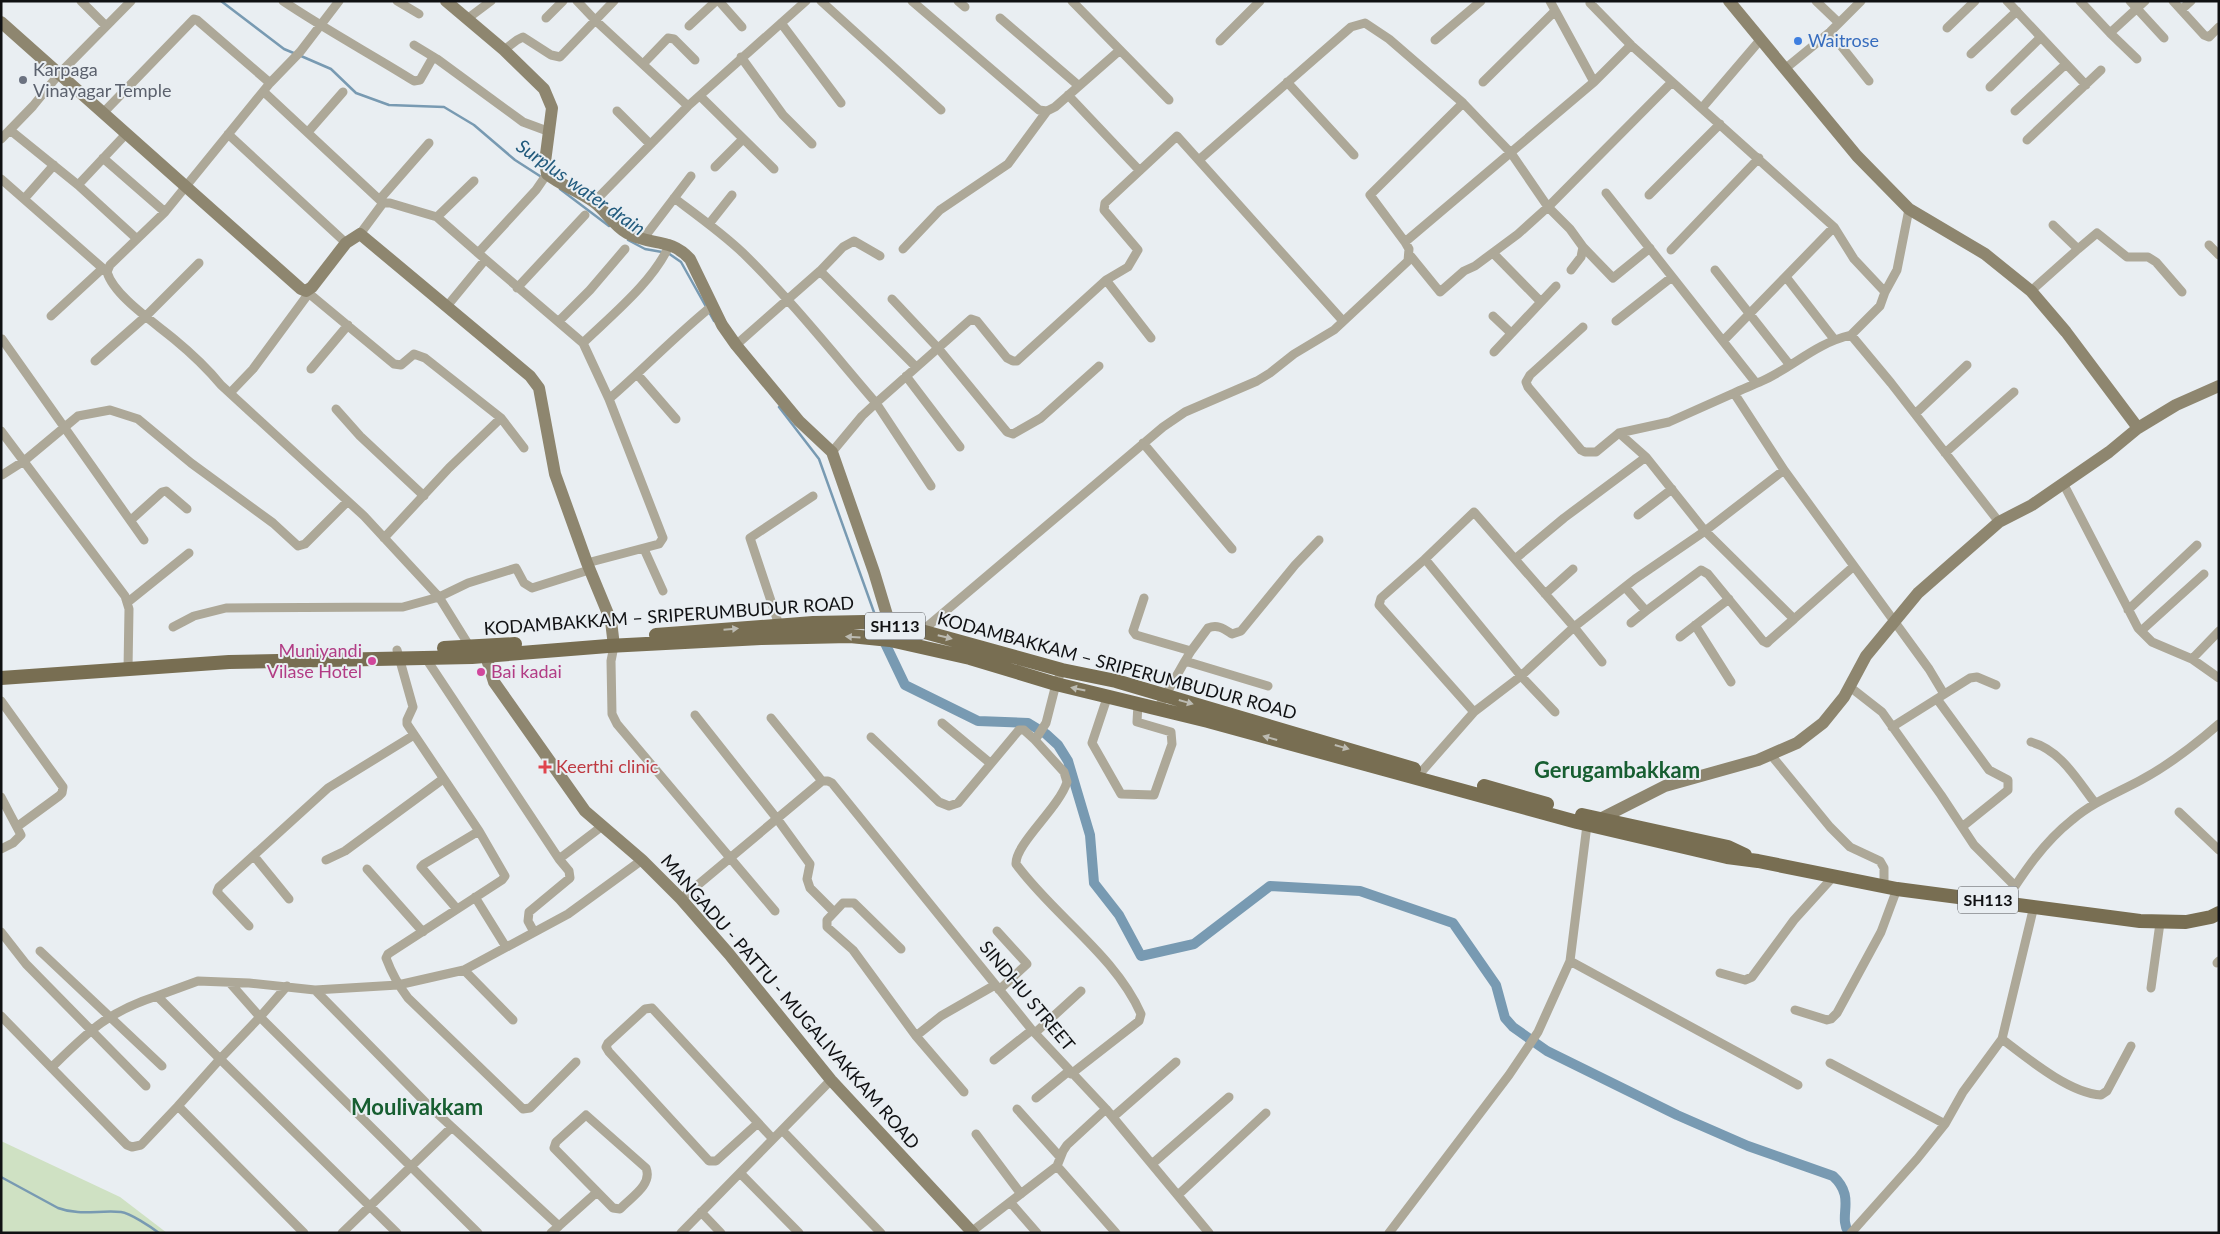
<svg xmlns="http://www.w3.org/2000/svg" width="2220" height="1234" font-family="Lato,sans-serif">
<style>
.green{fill:#cfe1c3}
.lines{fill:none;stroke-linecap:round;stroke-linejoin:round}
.stream{stroke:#789ab2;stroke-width:2.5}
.canal{stroke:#789ab2;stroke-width:10}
.street{stroke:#ada898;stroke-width:9}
.secondary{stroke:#8e866f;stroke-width:12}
.primary{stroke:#786e52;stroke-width:14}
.oneway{fill:#bcbbb2}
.shop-dot{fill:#3f7fe0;stroke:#e9eef2;stroke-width:2}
.worship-dot{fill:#6b7280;stroke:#e9eef2;stroke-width:2}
.hotel-dot{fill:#d1479c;stroke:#e9eef2;stroke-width:2}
.health-dot{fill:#e0444e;stroke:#e9eef2;stroke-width:2}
.labels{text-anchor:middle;stroke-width:4;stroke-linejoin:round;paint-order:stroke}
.shield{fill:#e9eef2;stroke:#515356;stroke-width:1}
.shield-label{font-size:16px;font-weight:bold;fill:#101113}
.shop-label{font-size:18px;fill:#366cbe;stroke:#e9eef2;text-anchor:start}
.worship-label{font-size:18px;fill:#5b616d;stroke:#e9eef2;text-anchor:start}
.street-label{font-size:18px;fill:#101113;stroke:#e9eef2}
.hotel-label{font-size:18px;fill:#b23c85;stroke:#e9eef2;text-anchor:end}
.health-label{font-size:18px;fill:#be3a42;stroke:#e9eef2;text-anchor:start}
.water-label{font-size:19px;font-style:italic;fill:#225b7d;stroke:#e9eef2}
.district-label{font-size:22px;font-weight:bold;fill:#175e31;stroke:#e9eef2}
</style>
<rect width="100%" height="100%" fill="#e9eef2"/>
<path class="green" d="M1,1141L120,1197L167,1233H1Z"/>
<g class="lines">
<path class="stream" d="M221,1L284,49L296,54
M301,56L331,69L356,93L389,105L444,107L474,125L515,160L543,178
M560,189L609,226
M628,240L645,249L662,252
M668,253L681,262L714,321
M779,407L819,459L875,615
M1,1177L58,1208C79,1216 99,1210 121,1212C130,1213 151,1227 159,1233"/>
<path class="canal" d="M884,641L905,685L978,721L1028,723L1046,734L1058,745L1068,761L1090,835L1094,883L1119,915L1141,956L1194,944L1270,886L1360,891L1453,923L1496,985L1505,1018L1513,1027L1547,1051L1677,1115L1748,1146L1833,1176C1857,1198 1837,1216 1849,1233"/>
<path class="street" d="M81,1L106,26
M283,1C326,30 371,54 414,81L420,80L432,59H437L523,122L550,132
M339,1L300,52L270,83L165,212L110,265L107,272C114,296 155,323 174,339C191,353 207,368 221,385L364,516L439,597L470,647
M397,1L419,14
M577,1L596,21L688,106
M719,1L742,27
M821,1L941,110
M912,1L1039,110L1047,111L1055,107L1120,50
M958,1L965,7
M1072,1L1169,100
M1550,1L1594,82L1631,45L1834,227L1854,259L1885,292L1880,306L1851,335
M1591,1L1590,3L1631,45
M1816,1L1839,23
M2007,1L2086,85
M2080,1L2110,33L2145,1
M2130,1L2164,38
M2173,1L2204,35L2209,37L2219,27
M2181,10L2191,1
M546,18L563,1
M1000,18L1079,86
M467,19L491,1
M781,23L841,103
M689,26L716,1
M1947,28L1975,1
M1830,32L1869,81
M2110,33L2137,59
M1435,40L1481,1
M1220,41L1260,1
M414,45L437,59
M504,50L517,40L523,37L551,55L560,57L614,1
M1971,54L2017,11
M741,57L783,115L812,144
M643,64L668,38L674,39L695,60
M1786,68L1830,32L1861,1
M1287,82L1354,155
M1483,82L1555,11
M1990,87L2041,37
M264,92L383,203
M1068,95L1139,170
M700,96L774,169
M1463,103L1370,195L1405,242L1594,82
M1702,108L1761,39
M617,111L650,144
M2015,111L2066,64
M103,113L194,19L197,20L270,83
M10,130L78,185L137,239
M308,132L343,92
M228,134L346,243
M1,139L33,106L59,74L131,1
M2027,140L2101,70
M103,158L165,212
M1200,159L1351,27L1365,23L1389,39L1463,103L1511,153L1548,207L1518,234L1475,266L1464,271L1440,292L1409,254
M715,167L743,139
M547,174L536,190L478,253L583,343L609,399L663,538L659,544L587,563
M1,179L107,272
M78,185L126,134
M1606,193L1756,383
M1649,195L1720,124
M674,198C698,216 722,233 743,253C791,300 833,353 876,403L971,319L977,321L1007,358L1013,361H1017L1106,280L1151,338
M24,199L54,165
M380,199L429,143
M594,202L688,106L806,1
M437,217L474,181
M709,224L732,195
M360,234L383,203H390L437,217L478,253
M643,239L691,176
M2209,245L2219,255
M1583,247L1613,278L1650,248
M903,249L940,210L1008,164L1047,111
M2078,249L2097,233L2127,257H2148L2156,262L2182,292
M1671,250L1759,158
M1493,253L1540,301
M1571,270L1581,257L1583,247L1570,229L1548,207L1672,82
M1715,270L1789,364
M820,271L916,367
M1786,277L1834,339
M1106,280L1128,267L1138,250L1104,210L1105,203L1177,136L1343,321
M517,288L585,215
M306,291L394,364L401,365L414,354L425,358L501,418L524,448
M2031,291L2078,249L2053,225
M1885,292L1897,270L1909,209
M892,299L938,348L1007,432L1013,434L1041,418L1099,366
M448,305L485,260
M51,316L102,269
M1493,316L1511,333
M559,321L590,290L625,249
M1616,321L1672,277
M1583,327L1530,375L1526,382L1528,387L1581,450L1585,452H1596L1619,433L1669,422L1734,393
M2,339L144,540
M1723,341L1834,227
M583,343C613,314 653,282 670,244
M736,345L820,271L843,247L854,241L880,256
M1494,352L1556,286
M95,361L145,317L199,263
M311,369L348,325
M637,374L676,419
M906,376L960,447
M230,393L253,369L309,293
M609,399C644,369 676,335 712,306
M336,409L360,436L424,496
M1915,414L1967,365
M1,431L125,596L129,609L128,669
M1619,433L1646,457
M1143,443L1232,549
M832,452L862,416L876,403L931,486
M1945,453L2014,392
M1784,470L1734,393C1743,389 1753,385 1762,381C1795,366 1814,344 1851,335L1891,383L1999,522
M2,475L24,461L78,416L110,410L138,419L191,463L273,523L298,546L305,544L347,502
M2063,483L2138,628L2152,642L2192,659L2219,678
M1638,515L1672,489
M131,520L162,492L166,491L187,509
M384,538L449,468L501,418
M644,549L663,591
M1425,559L1474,512L1574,627L1602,662
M1515,559L1564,518L1646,457L1705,531L1794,619L1854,566
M1625,587L1646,611L1701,570L1708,574L1763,641L1767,643L1770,640L1794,619
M1545,594L1573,569
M1144,598L1133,631L1136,635L1191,651L1185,661L1268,686
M128,602L189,553
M2128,610L2197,545
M1631,623L1646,611
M779,625L750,538L813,496
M1695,625L1731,682
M173,627L194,616L226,608L403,607L439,597L468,583L516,568L524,583L532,588L589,570
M922,631L1163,427L1185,412L1257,381L1270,373L1294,354L1334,330L1408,261L1409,249L1405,242
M2141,631L2204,574
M1680,637L1729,599
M614,646L611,661L612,714L617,724L775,911
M397,650L413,707L407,720V724L479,831L505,876L502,880L388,954L386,958C392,974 398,985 408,998L523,1109L530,1108L576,1062
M1191,651L1208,628C1218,624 1224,629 1232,634L1241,631L1295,565L1319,540
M425,657L559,859L601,827
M2192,659L2219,631
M1062,670L1056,684L1046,723L1035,740L1064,772L1067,782C1059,808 1015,844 1016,864C1053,915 1115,955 1141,1014L1139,1021L1071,1074
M1850,687L1882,712L1941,795L1974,845L2015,886
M1108,695L1092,743L1121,794L1154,795L1172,744L1171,732L1137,722L1138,704
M1937,699L1989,770L2008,780V790L1962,827
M1,701L63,787L62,793L59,796L18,826
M1157,710L1185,661
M1474,712L1379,605L1381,598L1425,559L1521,676L1555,712
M695,715L778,820L810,864L807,879L810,888L833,911
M771,718L822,781
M942,723L990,763
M1892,727L1970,678L1977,677L1996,685
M871,737L939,802L949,806L958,803L1019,730H1024L1035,740
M2031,742C2061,750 2077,780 2095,803
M1771,755L1830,827L1850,847L1880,861L1884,868V887
M1416,778L1474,712L1521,676L1574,627L1635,579L1705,531L1784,470L1929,669L1944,694
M822,781H828L832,783L1032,1030L1106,1109L1209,1233
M1,797L21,835L13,843L1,849
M2179,812L2219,850
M254,856L289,899
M326,860L345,851L443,779
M367,869L423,932
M475,897L506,947
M681,899L822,781
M2004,903C2024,872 2043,843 2072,820C2093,802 2117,793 2141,780C2169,765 2196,744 2219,724
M457,909L421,867L424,864L479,831
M249,926L217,892L219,887L328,788L414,735
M997,931L1027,964L999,990
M1,932L26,964L146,1086
M534,932L528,921L529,912L570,878L569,871L559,859
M901,949L854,903H843L827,920V927L853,950L916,1036L964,1092
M40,951L162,1066
M1570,961L1798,1085
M2217,963L2219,961
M464,970L513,1020
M1720,973L1745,980L1752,977L1794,920L1833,877
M230,983L260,1017L287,986
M2151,988L2160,923
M315,990L427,1104L559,1226L597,1192
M157,996L198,981L249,983L315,990L398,985L464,970L568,914L642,860
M1795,1010L1827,1020L1831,1019L1837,1013L1881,932L1897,889
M1,1016L127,1145L132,1147L141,1145L178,1106
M1035,1033L1081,991
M916,1036L941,1016L995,985
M2002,1039C2027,1058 2069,1093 2101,1095L2107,1091L2131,1046
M994,1060L1032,1030
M1830,1063L1945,1124
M52,1067C88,1032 107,1012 157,996L220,1059L178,1106L304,1233
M1036,1098L1069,1071
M1017,1109L1060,1157
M586,1115L646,1168C653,1185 630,1198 620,1209L613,1208L554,1148L556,1142Z
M1113,1117L1176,1062
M758,1123L716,1161H709L609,1052L606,1047L608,1043L645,1009L652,1008L773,1139
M782,1130L881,1233
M976,1134L1021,1194
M1152,1164L1229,1097
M1057,1166L1116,1233
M740,1173L799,1233
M1178,1195L1266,1113
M1011,1203L1037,1233
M701,1212L721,1233
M971,1232L1057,1166L1063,1151L1067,1145L1106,1109
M342,1233L452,1127
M397,1233L220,1059L260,1017L478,1233
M551,1233L559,1226
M681,1233L831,1080
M1389,1233L1509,1075L1538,1032L1570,961L1587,825
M1851,1233L1917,1159L1945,1124L1963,1092L2002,1039L2034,906"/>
<path class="secondary" d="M446,1L504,50L544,89L552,108L545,162L547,174C562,186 579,191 594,202C606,211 614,226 627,233C650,246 670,237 690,259L722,325L736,345L799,421L832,452L874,572L890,625V634
M1,22L301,289L306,291L312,287L346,243L360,234L530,376L539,388L555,474L587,563L611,621L614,646
M2138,428L2176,405L2219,386
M486,646V656L494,682L585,811L642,860L681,899L729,954L831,1080L973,1233
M1596,821L1665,786L1758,760L1797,743L1823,723L1844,697L1866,656L1918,593L1999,522L2032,505L2109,452L2138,428L2066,332L2031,291L1985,254L1909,209L1857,156L1729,1"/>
<path class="primary" d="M656,635L813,623L865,622L890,625L921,631L1062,670L1116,681L1414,769
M444,648L515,644
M1,678L229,662L472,657L608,646L761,638L850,636L890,640L970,658L1056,684L1208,721L1577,822L1727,857L1758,861L1897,889L2140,921L2186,922L2211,917L2219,913
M1484,786L1547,804
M1582,815L1728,847L1745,855"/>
</g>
<defs><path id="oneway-solid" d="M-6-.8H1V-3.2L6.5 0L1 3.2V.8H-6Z" transform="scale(1.25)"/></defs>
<g class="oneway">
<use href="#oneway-solid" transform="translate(731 629) rotate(-5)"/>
<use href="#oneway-solid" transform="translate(853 637) rotate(-177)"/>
<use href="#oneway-solid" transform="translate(945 637) rotate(14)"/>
<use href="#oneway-solid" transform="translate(1078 689) rotate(-168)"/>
<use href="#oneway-solid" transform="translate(1186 702) rotate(16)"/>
<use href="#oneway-solid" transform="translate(1270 738) rotate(-164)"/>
<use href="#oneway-solid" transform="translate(1342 747) rotate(16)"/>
</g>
<circle class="shop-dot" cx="1798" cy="41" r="5"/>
<circle class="worship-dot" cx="23" cy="80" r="5"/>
<g class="hotel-dot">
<circle cx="372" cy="661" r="5"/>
<circle cx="481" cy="672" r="5"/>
</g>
<path class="health-dot" d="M542.5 759.5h5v5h5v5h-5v5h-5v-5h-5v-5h5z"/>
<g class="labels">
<g class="shield">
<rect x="865" y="612.5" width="60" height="27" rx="4"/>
<rect x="1958" y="886.5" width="60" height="27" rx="4"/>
</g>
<g class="shield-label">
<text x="895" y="632">SH113</text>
<text x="1988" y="906">SH113</text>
</g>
<g class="shop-label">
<text x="1808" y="47">Waitrose</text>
</g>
<g class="worship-label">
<text x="33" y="76">Karpaga<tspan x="33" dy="21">Vinayagar Temple</tspan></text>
</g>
<g class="street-label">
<text transform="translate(669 616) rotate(-4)" y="6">KODAMBAKKAM – SRIPERUMBUDUR ROAD</text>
<text transform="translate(1117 666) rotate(15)" y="6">KODAMBAKKAM – SRIPERUMBUDUR ROAD</text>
<text transform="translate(1027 996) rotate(50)" y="6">SINDHU STREET</text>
<text transform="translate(790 1002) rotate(49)" y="6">MANGADU - PATTU - MUGALIVAKKAM ROAD</text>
</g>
<g class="hotel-label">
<text x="362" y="657">Muniyandi<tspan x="362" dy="21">Vilase Hotel</tspan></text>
<text x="491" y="678" text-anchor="start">Bai kadai</text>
</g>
<g class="health-label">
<text x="556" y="773">Keerthi clinic</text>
</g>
<g class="water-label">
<text transform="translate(581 187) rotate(35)" y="7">Surplus water drain</text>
</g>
<g class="district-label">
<text x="1617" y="778">Gerugambakkam</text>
<text x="417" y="1115">Moulivakkam</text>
</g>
</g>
<rect width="2220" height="1234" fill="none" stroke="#101113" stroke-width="5"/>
</svg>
